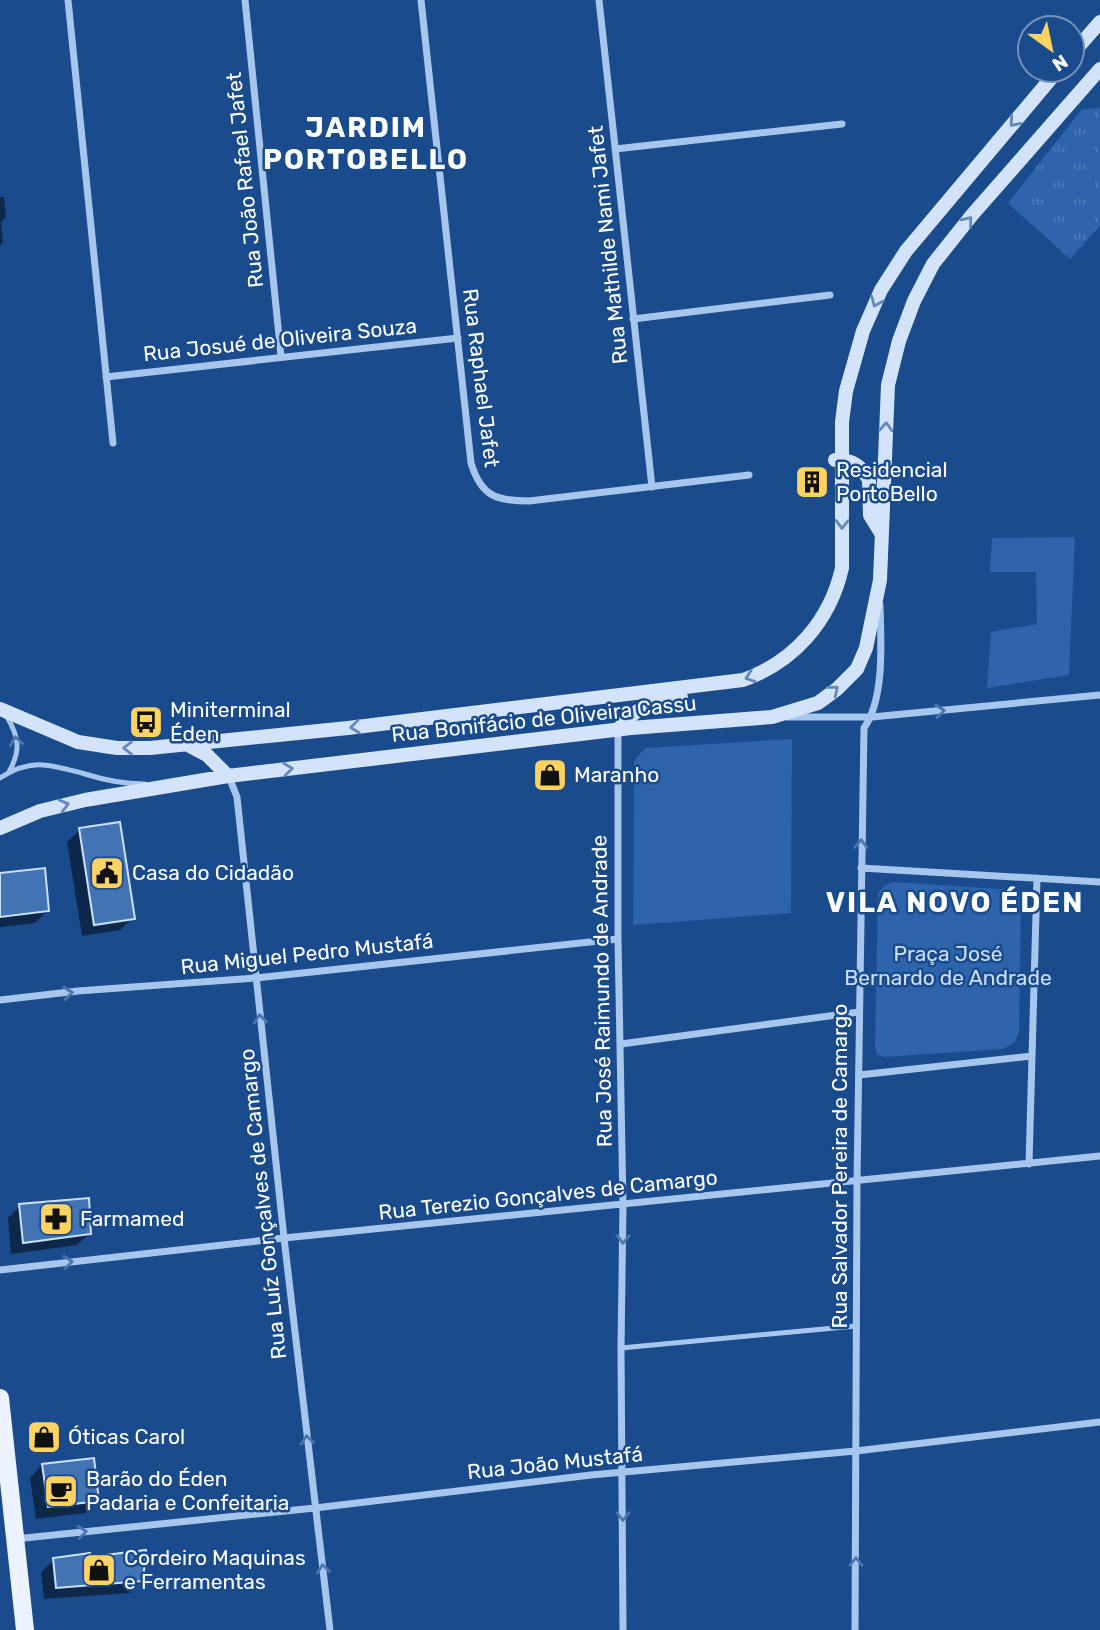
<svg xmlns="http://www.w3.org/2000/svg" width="1100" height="1630" font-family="Rubik,sans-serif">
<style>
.grass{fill:url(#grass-tufts)}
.green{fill:#2d64ab}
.shadow{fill:#0007}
.building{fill:#4274b5;stroke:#cbe0fa;stroke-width:2}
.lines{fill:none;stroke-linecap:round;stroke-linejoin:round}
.service{stroke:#a6c6ee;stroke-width:5}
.minor{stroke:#a6c6ee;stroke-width:7}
.secondary{stroke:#d3e3fa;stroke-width:14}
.primary{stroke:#ecf3ff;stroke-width:18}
.oneway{stroke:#6488b9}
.oneway2{stroke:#4b76af}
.labels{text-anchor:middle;stroke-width:5;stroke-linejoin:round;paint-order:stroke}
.street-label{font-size:21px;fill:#fff;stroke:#1a4b8d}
.poi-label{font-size:21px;fill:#fff;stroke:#1a4b8d;text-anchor:start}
.park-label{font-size:21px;fill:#cbe0fa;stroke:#1a4b8d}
.district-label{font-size:28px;font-weight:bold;letter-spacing:2px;fill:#fff;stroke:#1a4b8d}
</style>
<defs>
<pattern id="grass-tufts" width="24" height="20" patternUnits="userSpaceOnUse" patternTransform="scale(1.75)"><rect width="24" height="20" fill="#2d64ab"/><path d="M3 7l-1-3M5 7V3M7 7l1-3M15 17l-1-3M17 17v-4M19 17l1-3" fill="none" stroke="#4c7bb8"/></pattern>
</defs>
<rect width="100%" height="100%" fill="#1a4b8d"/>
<path class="grass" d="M1100,108V226L1070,259L1008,203L1082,109Z"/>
<path class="green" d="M1075,537L1069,675L987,688L991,632L1037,624L1036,572H990L992,538Z
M792,739L791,913L633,925L634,761L645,748Z
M893,882L1014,890L1019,893L1021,900L1019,1032L1015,1042L1003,1049L884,1057L877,1054L875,1046L878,893L884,886Z"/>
<path class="shadow" d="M0,197H4L6,217L1,222L3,242L0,245Z
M80,830L133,918L120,930L82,936L67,842Z
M0,875L48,910L35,923L0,927Z
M20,1206L90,1233L77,1245L11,1254L8,1218Z
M42,1465L98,1500L85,1513L36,1519L30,1478Z
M86,1559L142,1580L129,1593L44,1599L41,1572L54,1560Z"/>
<path class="building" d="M120,822L135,919L94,925L79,828Z
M45,868L49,911L0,917V873Z
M89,1198L91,1234L23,1243L19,1204Z
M94,1458L99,1501L48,1507L42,1464Z
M146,1550L143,1581L56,1588L53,1558L90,1553L89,1557Z"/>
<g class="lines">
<path class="service" d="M7,717C19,737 21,750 9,772
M0,778C32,757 51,765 85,774C104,780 125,784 145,784
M621,1348L856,1326"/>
<path class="minor" d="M68,0L113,443
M245,0L281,356
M421,0L471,463C481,496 496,501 529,501L749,475
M599,0L652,487
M615,149L842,124
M633,319L830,295
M106,377L458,338
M787,717H872L1100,695
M618,730V939L623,1205L621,1348L623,1630
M229,777L237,797L284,1238L330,1630
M861,868L1100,882
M0,1000L78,991L256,978L618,939
M621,1044L859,1012
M859,1075L1032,1056
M1029,1164L1037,878
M0,1270L284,1238L1100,1156
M15,1539L315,1508L591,1475L856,1451L1100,1422
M855,1630L857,1181L864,728C885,698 881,641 880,605"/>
<path class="secondary" d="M1072,54L1100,22
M835,460C851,459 862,466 869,480L870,515L881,533
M0,709L78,742L117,748H150L348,728L743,680C794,662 830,621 842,568V422L846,391L863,331L881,290L906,251L1058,70
M618,730C633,708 655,701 681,697
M188,745L207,755L228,776
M0,828L40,811L85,800L228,776L631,728L772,717L818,703L837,689L857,669L866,648L880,580L888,385L899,341L914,301L933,264L972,215L1100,69"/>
<path class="primary" d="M0,1398L25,1630"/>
</g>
<defs><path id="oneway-chevron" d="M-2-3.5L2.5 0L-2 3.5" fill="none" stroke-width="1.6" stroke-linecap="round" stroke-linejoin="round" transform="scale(1.75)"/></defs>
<g class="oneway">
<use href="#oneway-chevron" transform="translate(1014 122) rotate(131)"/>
<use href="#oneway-chevron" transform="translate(968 221) rotate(-51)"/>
<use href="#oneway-chevron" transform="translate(876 302) rotate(114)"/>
<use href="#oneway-chevron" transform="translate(886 427) rotate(-87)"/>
<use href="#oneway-chevron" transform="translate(842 524) rotate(91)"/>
<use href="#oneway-chevron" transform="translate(750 677) rotate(161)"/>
<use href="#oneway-chevron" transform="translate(834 690) rotate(-39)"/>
<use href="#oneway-chevron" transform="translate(355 727) rotate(174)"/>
<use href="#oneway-chevron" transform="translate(128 748) rotate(-179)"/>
<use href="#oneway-chevron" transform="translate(288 769) rotate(-6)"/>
<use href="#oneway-chevron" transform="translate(64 805) rotate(-15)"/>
</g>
<g class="oneway2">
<use href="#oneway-chevron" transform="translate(940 711) rotate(-6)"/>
<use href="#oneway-chevron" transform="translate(16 741) rotate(-99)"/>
<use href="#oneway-chevron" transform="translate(861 844) rotate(-89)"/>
<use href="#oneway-chevron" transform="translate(68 993) rotate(-6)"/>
<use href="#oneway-chevron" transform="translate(260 1019) rotate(-96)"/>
<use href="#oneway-chevron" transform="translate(623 1239) rotate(91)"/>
<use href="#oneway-chevron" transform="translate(68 1262) rotate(-6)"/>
<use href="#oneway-chevron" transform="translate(307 1440) rotate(-96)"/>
<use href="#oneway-chevron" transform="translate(623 1516) rotate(90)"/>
<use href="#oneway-chevron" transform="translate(82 1532) rotate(-6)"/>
<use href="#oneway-chevron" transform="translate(856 1562) rotate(-90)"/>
<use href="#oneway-chevron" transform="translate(323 1569) rotate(-98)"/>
</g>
<defs>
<g id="building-square" transform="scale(1.75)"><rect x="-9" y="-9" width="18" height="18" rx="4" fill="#ffd362" stroke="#1a4b8d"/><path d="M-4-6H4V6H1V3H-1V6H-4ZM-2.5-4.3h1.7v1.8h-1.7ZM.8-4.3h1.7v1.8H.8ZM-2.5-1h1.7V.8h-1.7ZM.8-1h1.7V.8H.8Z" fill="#111"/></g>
<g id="bus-square" transform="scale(1.75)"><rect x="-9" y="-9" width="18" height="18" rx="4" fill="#ffd362" stroke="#1a4b8d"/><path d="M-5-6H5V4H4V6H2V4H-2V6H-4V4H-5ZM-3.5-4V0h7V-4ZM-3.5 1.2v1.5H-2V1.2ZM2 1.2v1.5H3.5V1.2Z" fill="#111"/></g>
<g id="shop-square" transform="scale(1.75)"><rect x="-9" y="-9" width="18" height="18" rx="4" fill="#ffd362" stroke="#1a4b8d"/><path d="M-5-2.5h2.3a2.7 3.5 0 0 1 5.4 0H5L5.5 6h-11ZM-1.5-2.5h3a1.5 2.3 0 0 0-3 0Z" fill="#111"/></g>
<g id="civic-square" transform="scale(1.75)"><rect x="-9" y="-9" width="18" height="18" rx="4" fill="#ffd362" stroke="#1a4b8d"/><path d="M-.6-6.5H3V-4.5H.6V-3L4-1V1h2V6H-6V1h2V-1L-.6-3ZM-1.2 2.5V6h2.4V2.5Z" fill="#111"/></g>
<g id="pharmacy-square" transform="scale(1.75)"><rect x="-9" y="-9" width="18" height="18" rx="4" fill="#ffd362" stroke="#1a4b8d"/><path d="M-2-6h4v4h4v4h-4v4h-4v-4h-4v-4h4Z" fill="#111"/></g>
<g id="cafe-square" transform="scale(1.75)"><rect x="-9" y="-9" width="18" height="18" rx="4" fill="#ffd362" stroke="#1a4b8d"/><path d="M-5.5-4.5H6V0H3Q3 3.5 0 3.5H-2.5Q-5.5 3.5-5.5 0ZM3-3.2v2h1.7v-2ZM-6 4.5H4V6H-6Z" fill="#111"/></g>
</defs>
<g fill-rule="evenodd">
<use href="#building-square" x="812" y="482"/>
<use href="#bus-square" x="146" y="722"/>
<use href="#shop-square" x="550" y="775"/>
<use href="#civic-square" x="107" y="873"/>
<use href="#pharmacy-square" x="56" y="1219"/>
<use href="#shop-square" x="44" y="1437"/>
<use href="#cafe-square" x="61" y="1491"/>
<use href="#shop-square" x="99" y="1570"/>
</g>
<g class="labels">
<g class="street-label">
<text transform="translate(245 180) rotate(-96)" y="7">Rua João Rafael Jafet</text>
<text transform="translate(608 245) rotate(-96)" y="7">Rua Mathilde Nami Jafet</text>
<text transform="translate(280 340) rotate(-6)" y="7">Rua Josué de Oliveira Souza</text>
<text transform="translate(481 378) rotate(83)" y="7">Rua Raphael Jafet</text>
<text transform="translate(544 719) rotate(-6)" y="7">Rua Bonifácio de Oliveira Cassu</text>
<text transform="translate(307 954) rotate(-6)" y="7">Rua Miguel Pedro Mustafá</text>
<text transform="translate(602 991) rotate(-91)" y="7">Rua José Raimundo de Andrade</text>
<text transform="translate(840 1166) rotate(-90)" y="7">Rua Salvador Pereira de Camargo</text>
<text transform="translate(548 1195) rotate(-6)" y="7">Rua Terezio Gonçalves de Camargo</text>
<text transform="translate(263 1204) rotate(-96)" y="7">Rua Luíz Gonçalves de Camargo</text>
<text transform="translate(555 1463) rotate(-6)" y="7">Rua João Mustafá</text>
</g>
<g class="poi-label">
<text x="836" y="477">Residencial<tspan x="836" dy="24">PortoBello</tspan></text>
<text x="170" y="717">Miniterminal<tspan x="170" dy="24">Éden</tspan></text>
<text x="574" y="782">Maranho</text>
<text x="132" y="880">Casa do Cidadão</text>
<text x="80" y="1226">Farmamed</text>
<text x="68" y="1444">Óticas Carol</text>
<text x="86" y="1486">Barão do Éden<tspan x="86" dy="24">Padaria e Confeitaria</tspan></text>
<text x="124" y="1565">Cordeiro Maquinas<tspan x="124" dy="24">e Ferramentas</tspan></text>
</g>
<g class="park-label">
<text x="948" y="961">Praça José<tspan x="948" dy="24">Bernardo de Andrade</tspan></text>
</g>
<g class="district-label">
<text x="366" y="137">JARDIM<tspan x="366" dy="32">PORTOBELLO</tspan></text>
<text x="955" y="912">VILA NOVO ÉDEN</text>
</g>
</g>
<g transform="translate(1051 49) rotate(147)"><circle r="33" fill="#1a4b8d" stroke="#7693bb" stroke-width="2"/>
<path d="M0-5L12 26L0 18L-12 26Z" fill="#ffd362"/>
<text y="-10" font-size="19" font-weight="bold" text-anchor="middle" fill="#ffffff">N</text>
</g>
</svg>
